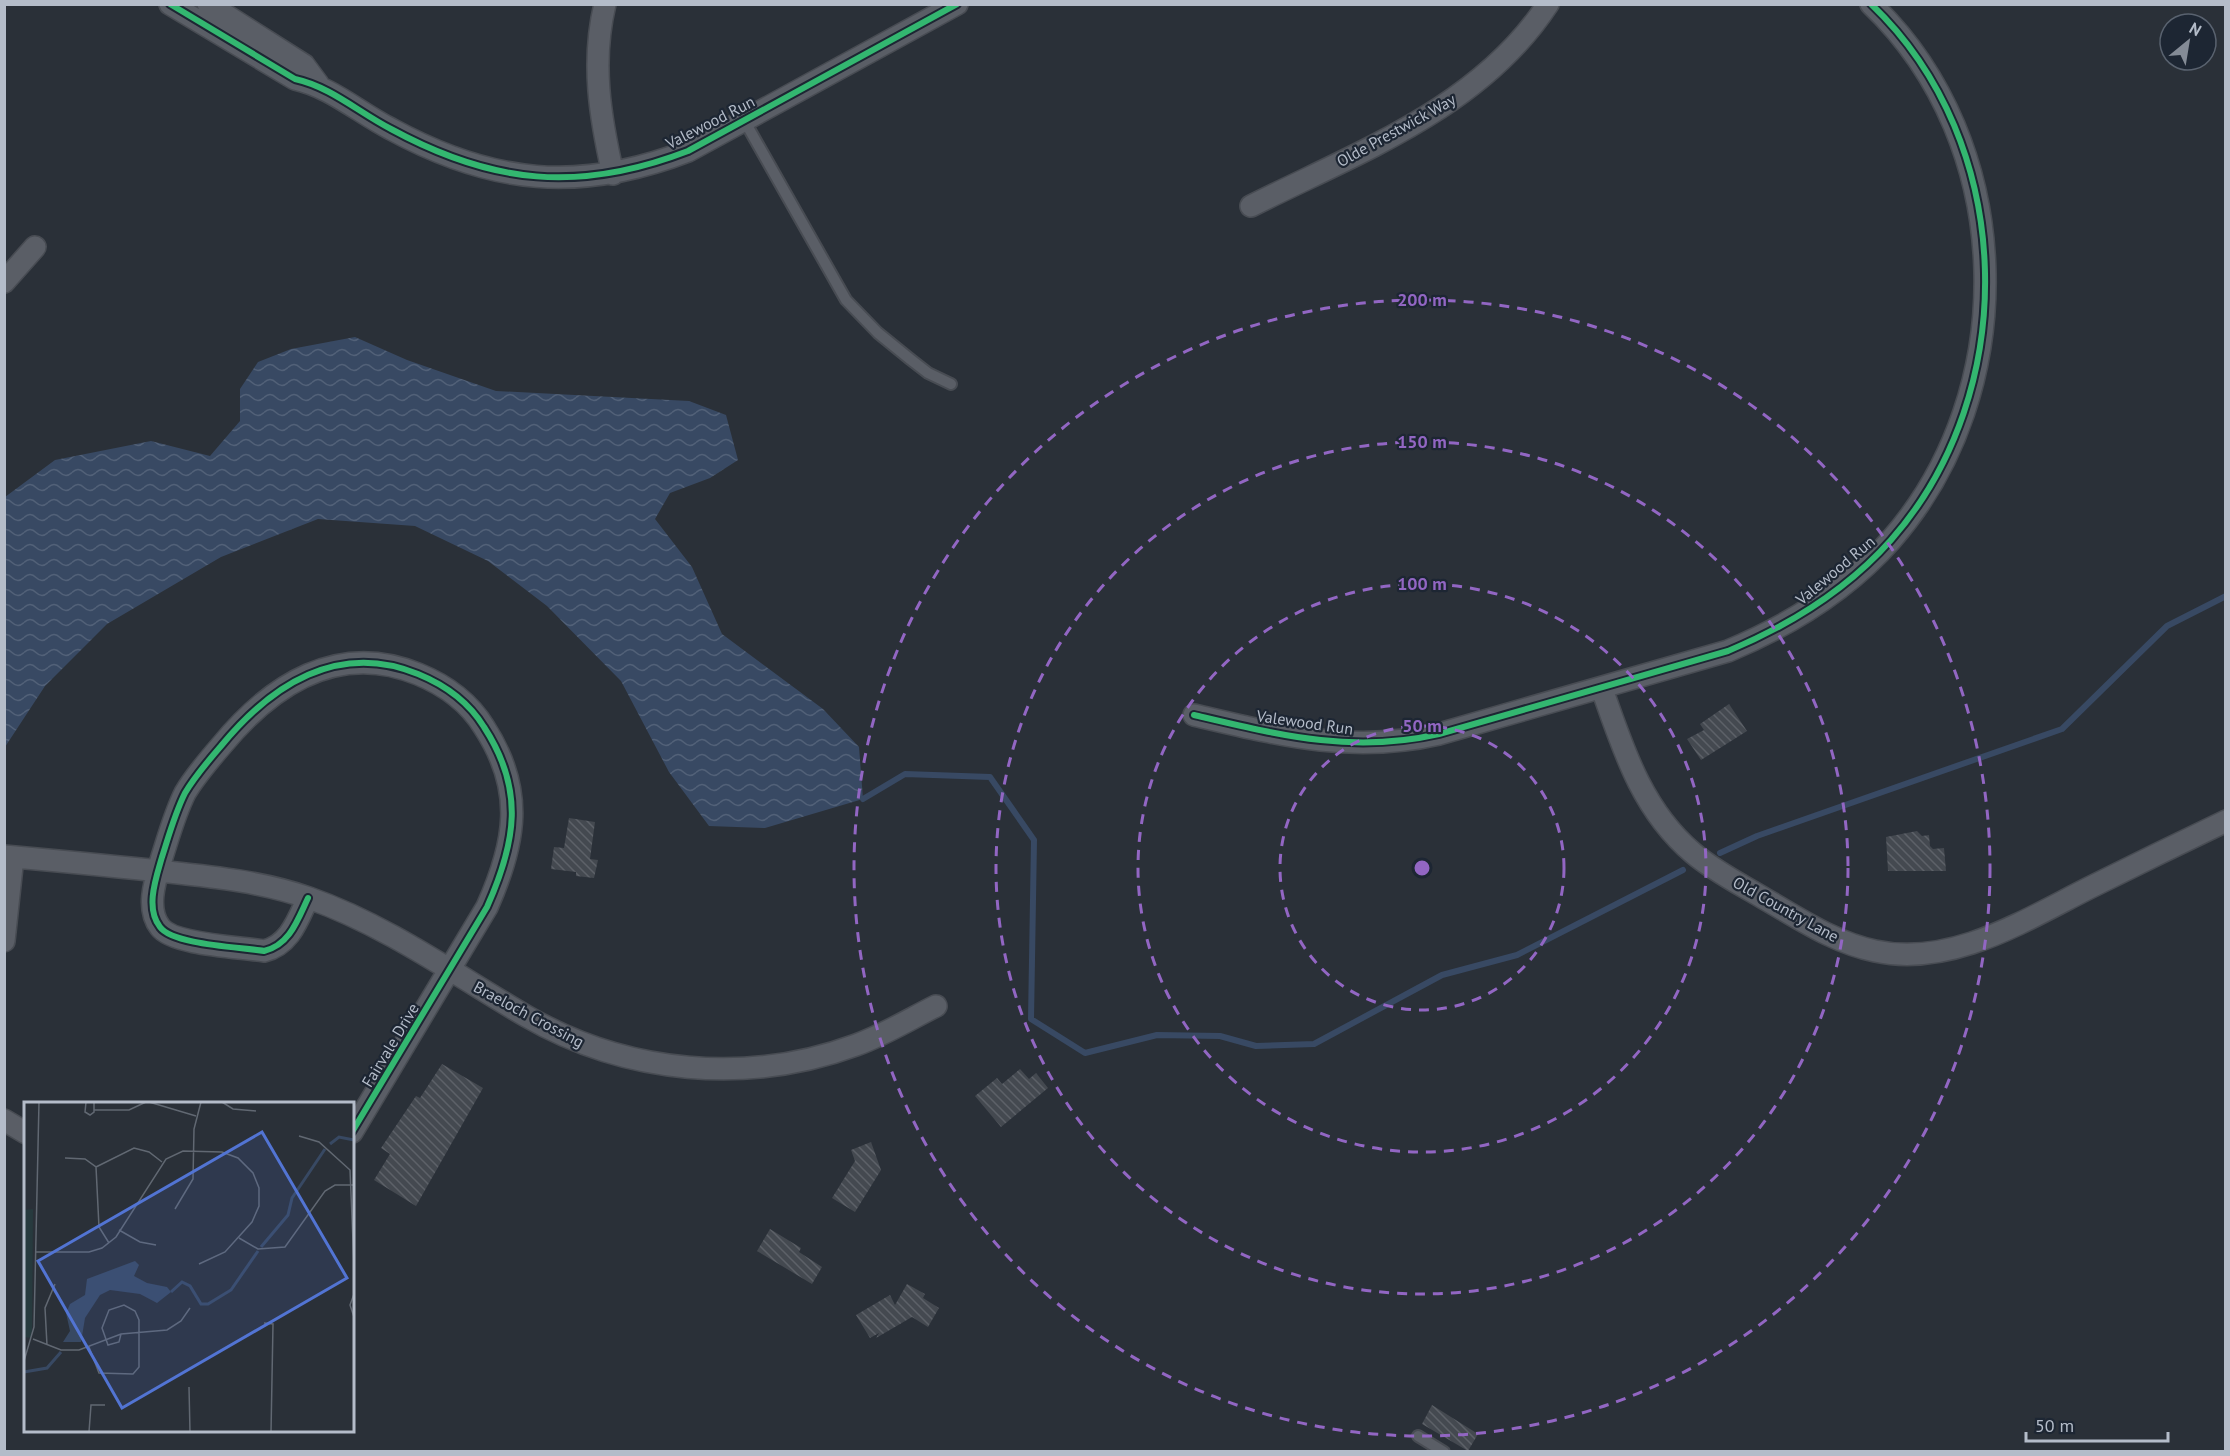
<svg xmlns="http://www.w3.org/2000/svg" width="2230" height="1456" font-family="'PT Sans',sans-serif">
<style>
.water{fill:url(#water-waves)}
.lines{fill:none;stroke-linecap:round;stroke-linejoin:round}
.stream{stroke:#384963;stroke-width:6}
.building{fill:url(#building-back-hatch)}
.service-casing{stroke:#484c53;stroke-width:14}
.minor-casing{stroke:#484c53;stroke-width:24}
.service{stroke:#5a5e66;stroke-width:10}
.minor{stroke:#5a5e66;stroke-width:21}
.cycleway-casing{stroke:#1d2633;stroke-width:10}
.cycleway{stroke:#33b770;stroke-width:6}
.ring{fill:none;stroke:#9266c3;stroke-width:3;stroke-dasharray:10 8}
.labels{text-anchor:middle;stroke-width:4.5;stroke-linejoin:round;paint-order:stroke}
.street-label{font-size:16px;fill:#b4bcc9;stroke:#1d2633}
.inset-river{fill:none;stroke:#384963;stroke-width:3}
.inset-road{fill:none;stroke:#616872;stroke-width:1.5}
.view{fill:#5274d3;fill-opacity:0.15;stroke:#5274d3;stroke-width:3}
.inset-edge{fill:none;stroke:#b4bcc9;stroke-width:3}
.centre{fill:#9266c3;stroke:#1d2633;stroke-width:3}
.ring-label{font-size:18px;text-anchor:middle;font-weight:bold;fill:#9266c3;stroke:#1d2633;stroke-width:4.5;stroke-linejoin:round;paint-order:stroke}
</style>
<defs>
<pattern id="water-waves" width="16" height="10" patternUnits="userSpaceOnUse" patternTransform="scale(1.5)"><rect width="16" height="10" fill="#384963"/><path d="M0 5q4-4 8 0t8 0" fill="none" stroke="#526178"/></pattern>
<pattern id="building-back-hatch" width="6" height="6" patternUnits="userSpaceOnUse" patternTransform="scale(1.5)"><rect width="6" height="6" fill="#444950"/><path d="M-1 5l2 2M0 0l6 6M5-1l2 2" fill="none" stroke="#5d6168"/></pattern>
</defs>
<rect width="100%" height="100%" fill="#2a3038"/>
<path class="water" d="M355,337L407,360L496,391L689,401L726,415L738,460L710,478L670,493L655,519L692,567L722,634L823,709L859,747L863,799L765,828L709,826L669,772L621,681L547,606L488,561L415,526L318,519L221,557L107,624L45,686L5,747V497L55,460L151,441L210,456L240,421V389L258,362L291,349Z"/>
<g class="lines">
<path class="stream" d="M863,799L905,774L990,777L1034,840L1031,1019L1085,1053L1157,1035L1220,1036L1256,1046L1314,1044L1442,975L1517,955L1683,870
M1720,853L1757,836L2062,729L2167,626L2226,596"/>
</g>
<path class="building" d="M1729,704L1747,731L1701,760L1687,739L1704,730L1700,724Z
M569,818L595,822L590,859L598,860L594,878L576,876V872L551,869L554,847L564,848Z
M1917,831L1922,836L1929,835L1930,846L1933,849L1944,848L1946,871H1888L1886,837Z
M442,1064L483,1088L416,1206L374,1180L390,1154L381,1148L416,1096L420,1098Z
M1020,1069L1029,1079L1036,1073L1048,1088L1001,1127L975,1096L997,1078L1002,1084Z
M871,1142L881,1170L855,1212L832,1198L855,1161L851,1150Z
M770,1229L801,1248L799,1252L822,1267L812,1284L757,1251Z
M907,1284L925,1294L923,1298L939,1308L928,1327L912,1317L876,1338L879,1333L870,1338L856,1315L890,1295L895,1305Z
M1432,1405L1478,1434L1468,1451L1422,1424Z"/>
<g class="lines">
<g class="service-casing">
<path id="service" d="M744,120L846,300L878,333L910,359L928,373L951,384
M1418,1436L1444,1452"/>
</g>
<g class="minor-casing">
<path id="minor" d="M170,4L295,79C331,87 358,112 391,129C492,184 579,193 688,151L957,4
M208,4L304,65L318,84
M605,4C591,62 600,117 613,174
M1251,206C1358,152 1480,108 1548,4
M4,282L35,247
M1602,689C1623,749 1642,810 1693,853C1714,871 1740,884 1765,899C1800,919 1835,943 1875,951C1953,968 2028,918 2095,885C2139,863 2182,842 2226,821
M1194,715C1279,735 1352,754 1439,734L1728,651C1790,625 1846,591 1891,540C2022,391 2017,143 1871,4
M4,856C59,861 113,866 168,872C215,877 263,882 309,898C386,925 456,975 526,1016C626,1074 748,1085 856,1045C884,1035 910,1019 936,1006
M308,898C298,919 290,945 264,951C241,947 173,945 160,927C145,908 156,878 162,857C169,835 175,813 185,793C195,776 208,761 221,746C271,685 338,641 418,674C445,685 468,701 484,727C525,790 516,842 487,907L352,1132
M4,941L13,857
M4,1120L26,1133"/>
</g>
<use href="#service" class="service"/>
<use href="#minor" class="minor"/>
<g class="cycleway-casing">
<path id="cycleway" d="M170,4L295,79C331,87 358,112 391,129C492,184 579,193 688,151L957,4
M1194,715C1279,735 1352,754 1439,734L1728,651C1790,625 1846,591 1891,540C2022,391 2017,143 1871,4
M308,898C298,919 290,945 264,951C241,947 173,945 160,927C145,908 156,878 162,857C169,835 175,813 185,793C195,776 208,761 221,746C271,685 338,641 418,674C445,685 468,701 484,727C525,790 516,842 487,907L352,1132"/>
</g>
<use href="#cycleway" class="cycleway"/>
</g>
<g class="ring">
<circle cx="1422" cy="868" r="142"/>
<circle cx="1422" cy="868" r="284"/>
<circle cx="1422" cy="868" r="426"/>
<circle cx="1422" cy="868" r="568"/>
</g>
<g class="labels">
<g class="street-label">
<text transform="translate(710 122) rotate(-27)" y="6">Valewood Run</text>
<text transform="translate(1396 130) rotate(-29)" y="6">Olde Prestwick Way</text>
<text transform="translate(1835 570) rotate(-40)" y="6">Valewood Run</text>
<text transform="translate(1305 722) rotate(8)" y="6">Valewood Run</text>
<text transform="translate(1786 909) rotate(29)" y="6">Old Country Lane</text>
<text transform="translate(529 1014) rotate(28)" y="6">Braeloch Crossing</text>
<text transform="translate(390 1045) rotate(-59)" y="6">Fairvale Drive</text>
</g>
</g>
<g transform="translate(24 1102)">
<rect width="330" height="330" fill="#2a3038"/>
<path d="M9,107L8,228L7,236L0,235V108Z" fill="#273a3e"/>
<path d="M111,159L115,163L110,174L123,181L143,185L147,190L133,201L116,192L86,188L76,193L61,216L57,240H39L46,229L42,211L46,202L61,193L63,177Z" fill="#384963"/>
<path class="inset-river" d="M306,42L315,35L330,38M237,145L264,113L268,96L301,47M147,190L158,180L166,184L177,202H184L207,188L234,149M0,270L23,266L37,250"/>
<path class="inset-road" d="M62,0L61,10L66,13L70,10V0M125,0L172,14M198,0L209,7L232,9M70,8H105L122,0M275,34L295,40L326,68L330,163M41,56L61,57L72,65L75,125L85,141M72,65L110,46L125,50L138,60M151,107L169,77L170,27L177,0M95,128L116,140L132,143M215,136L234,147L261,145L301,89L311,83H329M12,150H65L78,146L92,135L142,57L159,49L198,50L214,56L229,71L235,86V104L228,120L201,150L175,162M330,192L326,203L330,215M240,221L249,222L247,330M9,237L37,248H55L97,232L143,228L157,219L166,206M23,243L21,206L31,182M65,245L75,271L109,272L115,265V218L111,209L100,203L85,208L78,226L84,243L95,240L97,232M0,259L10,225L15,0M165,285L166,330M65,330L67,303H81"/>
<path class="view" d="M238,30L323,176L98,306L14,159Z"/>
<rect width="330" height="330" class="inset-edge"/>
</g>
<circle cx="1422" cy="868" r="9" class="centre"/>
<g class="ring-label">
<text x="1422" y="306">200 m</text>
<text x="1422" y="448">150 m</text>
<text x="1422" y="590">100 m</text>
<text x="1422" y="732">50 m</text>
</g>
<rect width="2230" height="1456" fill="none" stroke="#b4bcc9" stroke-width="12"/>
<g transform="translate(2188 42) rotate(30)"><circle r="28" fill="#1d2633" stroke="#59626f" stroke-width="1.5"/>
<path d="M0-4.5L10 22L0 15L-10 22Z" fill="#848b96"/>
<text y="-9" font-size="16" font-weight="bold" text-anchor="middle" fill="#b4bcc9">N</text>
</g>
<path d="M2026 1432v9h142v-9" fill="none" stroke="#b4bcc9" stroke-width="3"/>
<text x="2035" y="1432" font-size="18" fill="#b4bcc9" stroke="#1d2633" stroke-width="4.5" paint-order="stroke">50 m</text>
</svg>
